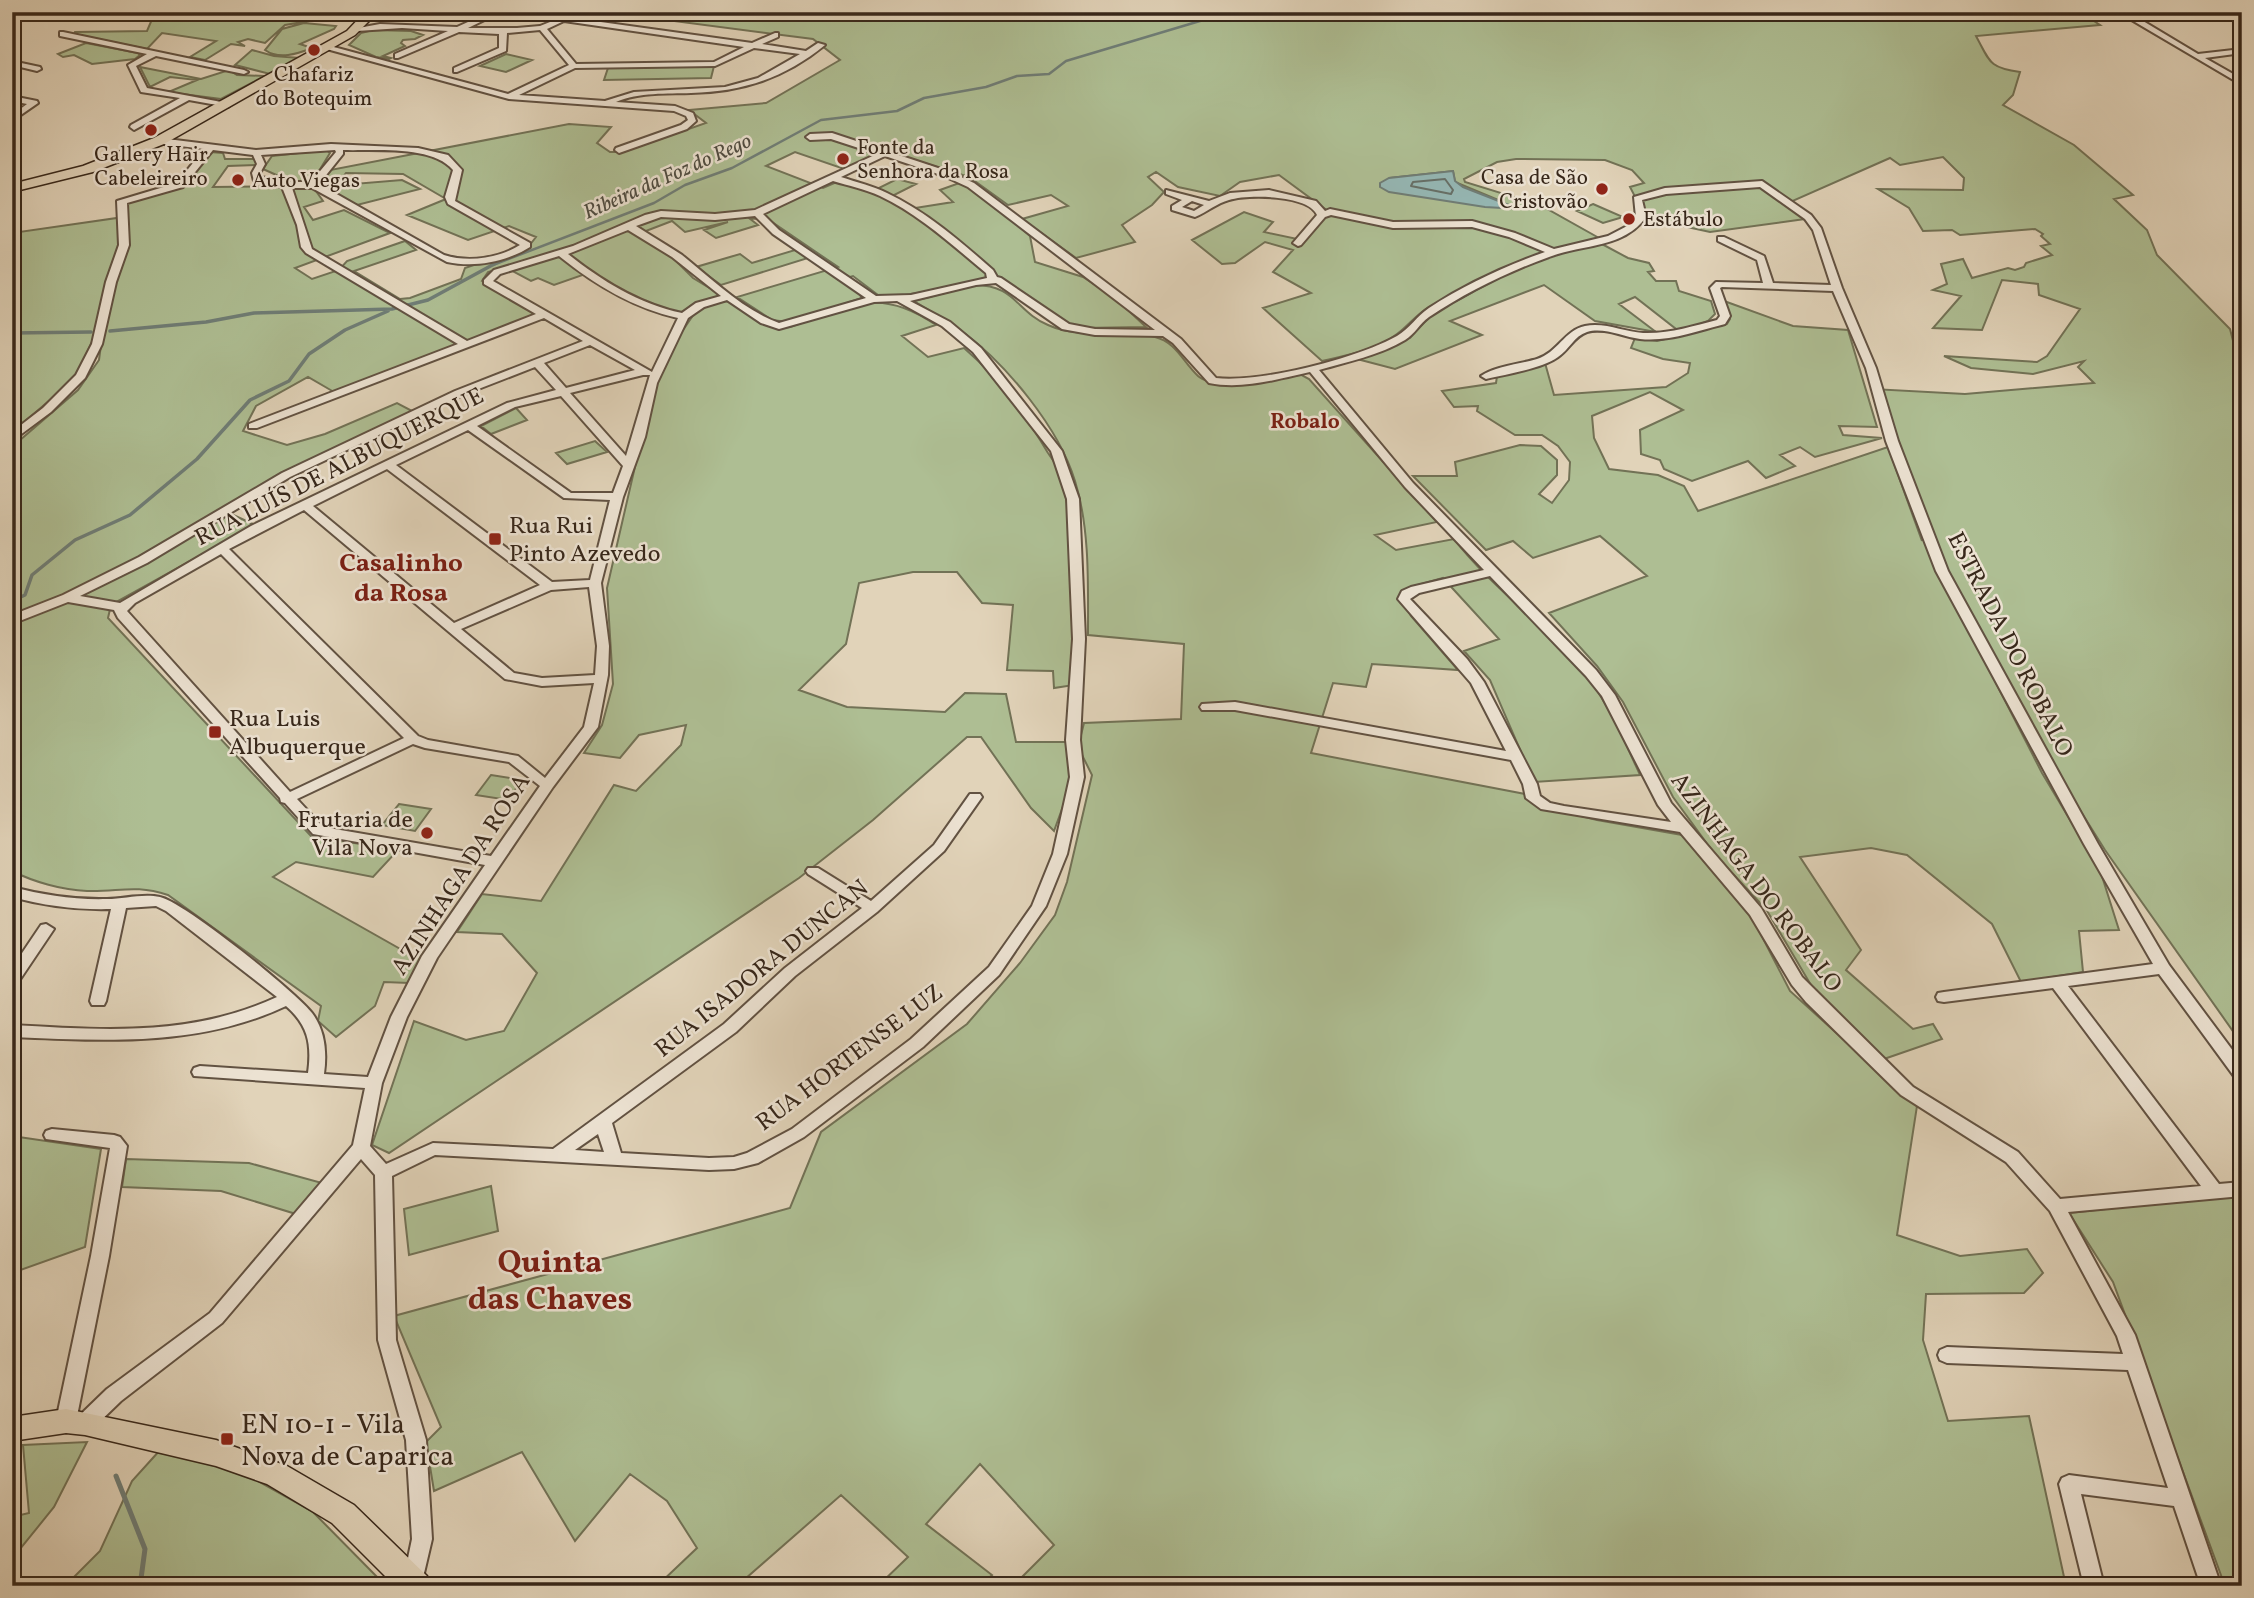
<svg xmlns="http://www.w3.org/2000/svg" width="2254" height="1598" font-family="Vollkorn,serif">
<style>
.green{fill:#aebe93;stroke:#727256;stroke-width:2;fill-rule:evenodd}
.water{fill:#95b7b4;stroke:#6f7d76;stroke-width:2}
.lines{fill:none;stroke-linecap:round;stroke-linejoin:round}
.shore{stroke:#666f67;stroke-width:2}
.stream-far2{stroke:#6f7d76;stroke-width:2.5}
.stream-far1{stroke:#6f7d76;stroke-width:3.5}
.stream{stroke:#6f7d76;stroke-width:5}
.minor-casing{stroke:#625242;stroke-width:4}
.primary-casing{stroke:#37271a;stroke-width:3}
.minor{fill:#ece2d2;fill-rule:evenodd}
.primary{fill:#e1d3b9;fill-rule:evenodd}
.poi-dot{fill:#8f2418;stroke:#ece2d2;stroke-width:2.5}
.labels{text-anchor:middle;stroke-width:5;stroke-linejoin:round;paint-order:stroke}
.far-poi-label{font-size:21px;fill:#37271a;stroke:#ece2d2;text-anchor:start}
.far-water-label{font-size:21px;font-style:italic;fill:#4e4b40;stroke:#ece2d2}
.far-neighbourhood-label{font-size:21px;font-weight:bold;fill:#7a1f14;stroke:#ece2d2}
.street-label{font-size:24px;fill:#37271a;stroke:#ece2d2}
.poi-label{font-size:24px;fill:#37271a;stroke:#ece2d2;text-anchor:start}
.neighbourhood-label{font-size:26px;font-weight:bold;fill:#7a1f14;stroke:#ece2d2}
.near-poi-label{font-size:28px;fill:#37271a;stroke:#ece2d2;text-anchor:start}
.near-neighbourhood-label{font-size:32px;font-weight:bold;fill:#7a1f14;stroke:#ece2d2}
</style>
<rect width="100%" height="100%" fill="#e1d3b9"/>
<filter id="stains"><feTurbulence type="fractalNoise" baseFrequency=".00286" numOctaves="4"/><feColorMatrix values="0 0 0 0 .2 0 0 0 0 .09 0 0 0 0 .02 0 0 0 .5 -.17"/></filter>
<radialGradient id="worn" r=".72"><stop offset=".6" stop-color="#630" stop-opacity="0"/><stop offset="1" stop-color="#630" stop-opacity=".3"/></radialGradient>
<path class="green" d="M164,12H329L314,15L309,21L285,25L265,43L248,39L238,42L245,46L231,44L205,60L190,57L216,41L162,33L147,49L74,34L75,32L147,31L153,17Z
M634,12H2080L2100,25L1976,36C1990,62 1989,68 2020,72L2013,95L2003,105L2074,145L2133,195L2114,199L2147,230L2157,255L2230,329L2242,376V1044L2105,850L1977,646L2042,773L2100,870L2119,930L2079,931L2083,972L2021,982L1992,924L1907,855L1871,848L1800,857L1861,950L1846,970L1913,1029L1933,1024L1942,1039L1881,1060L1818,997L1766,909L1716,856L1673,797L1623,702L1597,666L1549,613L1647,576L1600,536L1533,558L1513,541L1486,550L1413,476H1457L1455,462L1520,445L1541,446L1557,460V475L1539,494L1552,503L1569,480L1570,462L1558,446L1542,435H1515L1477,411L1478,406L1454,407L1442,391L1496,383L1497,376L1545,363L1554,395L1666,387L1688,373L1690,363L1663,359L1631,348L1635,338L1657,341L1727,324L1730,319L1724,301L1793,326L1848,330L1877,427L1839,426L1843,435L1882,438L1815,457L1800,447L1780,455L1795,466L1766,478L1748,461L1692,481L1664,469L1660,460L1641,454L1640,430L1683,410L1650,392L1592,416L1594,438L1609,469L1658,475L1684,486L1698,511L1888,447L1922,541L1873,389L1965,394L2094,383L2078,367L2084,361L2033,374L1971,368L1944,356L2037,362L2047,356L2080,309L2039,295L2038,284L2002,280L1982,330L1933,328L1961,296L1933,290L1947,284L1941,264L1963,259L1972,278L2008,268L2015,270L2024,267L2026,263L2052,255L2041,246L2050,244L2041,236L2043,234L2035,229L1960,235L1952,230L1923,231L1909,208L1878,189L1963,190L1964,178L1943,157L1900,165L1890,158L1790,202L1805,219L1710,232L1646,218L1630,187L1644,183L1632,170L1605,160L1516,159L1497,162L1464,179L1465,182L1540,205L1599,238C1538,251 1479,277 1426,309C1415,316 1407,327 1397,334C1376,350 1348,355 1322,361L1263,308L1311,293L1273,272L1293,250L1265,242L1235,263L1222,264L1192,240L1244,212L1273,222L1264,232L1297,239L1325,209L1279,175L1240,182L1220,196L1178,187L1156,172L1148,177L1164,192L1152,205L1122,225L1135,242L1076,258L1022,219L1068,206L1051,195L1008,205L969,177L886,151L847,170L795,152L766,166L823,188L839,181L871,192L897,179L916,184L890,197L909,209L953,202L940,190L962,182L979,191L1030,236L1035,262L1083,277L1115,298L1146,327L1080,328L1054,318L996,281L891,297L878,295L853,276L839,280L856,289L862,298L788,322L772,320L737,297L838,267L769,220L749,218L758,225L716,238L704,230L728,222L685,232L672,221L638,234L673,258L693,278L721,295L690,306L679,320L588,273L554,285L538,278L531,281L505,267L488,272L482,281L541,314L334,392L308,377L256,406L243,431L287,445L325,434L397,403L414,412L309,462L229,513L255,525L111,605L108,618L311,836L398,850L373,877L296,862L273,877L411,955L422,954L409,983L384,982L375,1006L336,1037L318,1021L321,1006L168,895C134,884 120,892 87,891C62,890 34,882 12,871V447L78,390L99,360L106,308L123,259L127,202C175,188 178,193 210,152L223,153L225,159H255L258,165L228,166L213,187L293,186L292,182L263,169L272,156L326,150L330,153L311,184L323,201L304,207L313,220L344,210L390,233L295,268L312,279L339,270L347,261L405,241L416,250L354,271L400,299L410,298L461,279L465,268L529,246L536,237L509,226L468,240L407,215L446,199L403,174L346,173L342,178V185L402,180L420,189L357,205L320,187L325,171L569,124L611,127L597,143L610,152H623L706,123L689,110L766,103L840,60L813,39L628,15ZM1453,171L1455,182L1503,202L1389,178Z
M304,23L336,26L334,29L300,44L312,48C297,54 279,60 265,50L282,29Z
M373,30L411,31L423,35L415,39L403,40L401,43L405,46L383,56L391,58L389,59L376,57L349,45L361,33Z
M86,43L138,53L140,55L135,59L92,64L74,55L63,57L58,54Z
M252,50L274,56L300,58L270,74L235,65Z
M506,54L532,60L506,72L480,66Z
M714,66L711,78L604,80L608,68Z
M140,67L201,79L229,70L237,75L265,76L221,99L159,91H171L197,80L170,77L150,87Z
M1593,204L1623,217L1603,223L1577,211Z
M117,218L120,244L92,342L74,380L12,432V233Z
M1600,243L1628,258L1649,263L1654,271L1648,272L1656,281H1676L1679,291L1711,301L1715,314L1708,321L1680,332L1635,297L1619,304L1656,332L1595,321L1544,285L1450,321L1482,335L1395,369L1357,359L1410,338L1432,314L1504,275L1564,251Z
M795,250L808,258L721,285L696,267L740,254L752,263Z
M975,285C1015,285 1017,312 1048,325C1081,340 1120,328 1155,337C1176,342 1183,362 1198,376C1214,391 1276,376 1298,373L1309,379L1437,522L1375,535L1396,550L1454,539C1493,590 1550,627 1589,679C1611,709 1625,742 1640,775L1534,782L1490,680L1464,651L1499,639L1443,578L1411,587L1401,596L1411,616L1458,670L1372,664L1366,687L1333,683L1311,753L1525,794L1537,805L1597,820L1682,835L1752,917L1790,991L1917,1106L1897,1235L1960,1256L2027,1249L2043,1273L2024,1293L1926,1294L1923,1340L1948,1421L2029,1416L2066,1586H1013L1054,1545L980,1464L926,1524L992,1575L981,1586H878L908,1557L841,1495L737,1586H657L697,1548L667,1501L630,1474L575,1541L522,1452L434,1491L426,1442L441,1427L394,1316L790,1208L821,1132L967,1024L1020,963L1055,915L1067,882L1092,775L1078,747L1084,723L1181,719L1184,644L1088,635C1088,585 1090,529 1075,481C1059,428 1007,365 963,332C948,321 930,311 914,301Z
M729,301L777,328L790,327C850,307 878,285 936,325L902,336L928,357L964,348C998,377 1025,414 1048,453C1053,460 1059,468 1061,476C1079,543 1074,617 1074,685L1054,688L1053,671L1007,670L1013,605L982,603L957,572H913L859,583L846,644L799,690L847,707L945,712L965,693L1006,694L1016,742H1069L1070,787L1054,831L1031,808L981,737H967L873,820L799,878L389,1153L372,1145L414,1021L466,1040L504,1031L537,973L502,934L457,932L482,894L541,901L614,785L636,791L681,745L686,725L639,735L620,758L584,753L602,725L613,684L607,588L652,393L681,333L696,311L718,302Z
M516,408L527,420L491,434L481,426Z
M595,441L607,452L567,464L556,453Z
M491,775L522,780L508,800L476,795Z
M399,804L431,809L415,831L382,825Z
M12,1136L101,1149L85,1247L12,1273Z
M126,1159L249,1163L322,1183L296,1214L221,1191L122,1187Z
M491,1186L498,1231L409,1255L404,1209Z
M2242,1194V1586H2225L2113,1282L2069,1213Z
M87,1442L54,1507L12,1559V1517L29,1513L23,1445Z
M161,1449L247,1475L313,1512L386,1586H65L100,1551L132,1481Z"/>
<path class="water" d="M1453,171L1455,181L1463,187L1519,209L1485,207L1389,192L1380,187V183L1389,178Z"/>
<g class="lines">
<path class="shore" d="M1445,179L1453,190L1451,194L1411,186L1413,182Z"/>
<path class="stream-far2" d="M493,265L654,203L685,185L732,168L821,120L897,111L924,98L986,87L1017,76L1049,74L1066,61L1230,12"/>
<path class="stream-far1" d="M110,331L206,322L254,313L392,309L428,300L496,263
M12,333L91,332
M12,601L25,595L32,575L75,540L130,515L197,459L250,400L289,381L309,354L345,330L388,311"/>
<path class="stream" d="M116,1476L145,1549L140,1586"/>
<g class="minor-casing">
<path id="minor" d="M490,12H501L468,28H517L540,26L570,14L574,16L572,18L752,43L775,33H778V37L762,44L806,51L818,43L825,45C785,78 742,92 691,93C667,94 639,92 616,102L675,106L693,113L696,121L687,129L619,153L615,150L616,148L681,125L688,120L686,116L674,111L509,99L323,48L330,46L508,94L569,65L540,30L507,33L506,51L457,72H454V68L499,48V34L459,32L398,58H395V54L448,31L402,28L357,31L353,29L380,24L457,27ZM564,21L744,47L714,62L576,64L547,29ZM754,48L800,54L758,78L725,87L634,92L605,101L519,95L575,68L715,66Z
M2118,12H2128L2198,54L2242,49V53L2205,58L2242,79V85Z
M63,32L244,70L248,72L244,74L156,56L136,66L147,88L232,104L228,107L189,100L134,130L130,127L131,125L180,98L141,92L128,65L147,54L60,36V32Z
M12,61L40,67L41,69L37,71L12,65Z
M12,96L37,101L38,103L12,121V115L27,104L12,101Z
M832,133L950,172L974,183L1181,339L1216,378C1261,383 1358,358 1397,336C1409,329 1417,316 1429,308C1464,285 1505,266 1545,252L1509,237L1472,227L1393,228L1331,215L1325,217L1301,245L1298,246L1293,243L1317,215C1309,195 1248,194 1229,200C1217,203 1207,212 1195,217L1172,210V206L1182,200L1166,194V190L1209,201L1230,193L1269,190L1316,201L1325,211L1330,209L1393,222L1472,221L1515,233L1554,249L1608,236L1631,224L1636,217L1634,197L1665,188L1762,181L1811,215L1821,228L1842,288L1876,368L1898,441L1948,571L2098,844L2169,965L2242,1063V1081L2236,1079L2159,974L2068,986L2219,1184L2242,1182V1196L2068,1212L2135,1335L2221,1586H2201L2174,1506L2081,1494L2104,1586H2084L2059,1484L2062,1478L2069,1475L2168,1488L2128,1370L1947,1363L1940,1360L1938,1355L1940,1350L1947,1347L2123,1354L2117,1336L2050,1211L2006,1162L1901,1095L1806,1002L1792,985L1750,915L1680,832L1541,809L1526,798L1523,784L1511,760L1235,710H1202L1200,707L1202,704L1235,702L1506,751L1471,683L1398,599L1402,591L1411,587L1484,570L1405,487L1310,372C1278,379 1242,390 1209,383L1173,343L1163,336L1095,335L1062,329L996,283L976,285L910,301L950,322L981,348L1062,451L1079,499L1085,639L1080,740L1084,777L1067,854L1046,906L999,975L923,1047L804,1137L758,1163L734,1169L709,1170L435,1155L392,1176L396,1340L426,1440L432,1539L421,1586H405L403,1582L412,1539L406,1440L378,1340L375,1175L361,1159L222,1323L121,1401L92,1429L85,1431L78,1429L75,1423L78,1417L107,1389L210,1313L353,1145L365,1088L194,1076L192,1072L194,1068L200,1066L308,1073C312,1044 308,1025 286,1006C199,1047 106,1041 12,1037V1025C104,1030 191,1037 277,997L166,911L156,906L126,908L106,1001L104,1005H92L90,1001L111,909C78,910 45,906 12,897V887C43,895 75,900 107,899C124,899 143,893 160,897C184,902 296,992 312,1013C325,1030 327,1053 324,1074L368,1077L391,1017L422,956L485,865L313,834L285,803L281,802L280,798L118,618L114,610L68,602L12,624V615L63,595L139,557L282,473L455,391L583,341L544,318L257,428H249V424L458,344L306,253L301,247L297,225L282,187L254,181L252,173L257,164L253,155L213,150L183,187L127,203L129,245L116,282L102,344L85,378L51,412L12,441V432L43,408L76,375L92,344L106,282L119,245L117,201L177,183L204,149L156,143V139L159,138L256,150L331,144L418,148L448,155L462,170L455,201L530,243V247C506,262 475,268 447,262L312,188H292L312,249L467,341L536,314L484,284V280L494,270L573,246L645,215L661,211L715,214L755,210L877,154L831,139L810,140L806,137L810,134ZM335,150L336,152L311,182H286L261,177L260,173L265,164L261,155ZM343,150C375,151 432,145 453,170L445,197L448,204L520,245C499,258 469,263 444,255L319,184L343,154ZM885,156L944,176L968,187L1155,330L1095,329L1069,324L1001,278L997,277L993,270C960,241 927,212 887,193C873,186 856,182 841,177ZM833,181C849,186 865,189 880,196C920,215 952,245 986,273L987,278L911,295L876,296L779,230L763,214ZM1760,187L1805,219L1813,230L1831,285L1773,283L1764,256L1724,237H1718V241L1757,260L1763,283L1716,282L1710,288L1720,316L1717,320C1693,326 1669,334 1643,333C1624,332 1605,322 1585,326C1565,330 1557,353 1537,359C1520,364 1495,366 1481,376L1486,379C1507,374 1541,369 1558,357C1569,350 1574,336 1587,332C1604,327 1623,337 1640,339C1669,342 1697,331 1725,324L1730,316L1720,288L1722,287L1833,291L1866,368L1886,441L1936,571L2084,844L2153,964L1944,992L1938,993L1936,997L1938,1001L1944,1002L2053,988L2201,1186L2060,1199L2018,1152L1913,1087L1802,977L1761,908L1671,803L1615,695L1596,670L1413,483L1319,370C1347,362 1380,355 1405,340C1415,334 1419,324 1429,317C1465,293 1507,272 1549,257C1582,244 1623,249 1646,217L1642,200L1666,194ZM1192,201L1204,205L1194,211L1182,207ZM755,216L773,234L866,298L779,323C743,310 712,279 682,255C667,245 651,236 636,226L661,217L715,220ZM628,230L672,257L721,296L696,303L682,313C639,304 602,281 568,254ZM559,256C595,285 633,308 678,318L652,372L493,281L500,274ZM727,300L761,323L779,329L874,302L897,301L942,326L973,352L1051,451L1067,499L1073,639L1066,740L1070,777L1053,854L1032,906L989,967L911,1039L792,1129L747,1153L734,1157L709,1158L621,1153L612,1123L736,1032L795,976L877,912L944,851L982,797L980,794H970L934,845L871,901L818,868H808L806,871L808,874L862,908L785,968L724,1024L553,1149L433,1143L386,1164L370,1146L382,1083L407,1017L437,958L553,787L598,727L608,675L609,646L601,583L623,497L645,437L657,383L688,318L704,307ZM590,345L635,370L566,388L544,363ZM535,367L556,390L507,403L251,526L120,603L80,596L147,563L290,477L463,395ZM643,375H650L626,456L570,393ZM561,396L623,466L613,493H571L477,426L515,407ZM468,430L564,498L610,500L590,580L552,582L396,465ZM387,469L540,585L454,623L313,506ZM304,510L505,679L542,686L594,683L584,727L545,778L518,756L428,740L418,736L229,549ZM221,554L404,738L290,792L127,611L135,603ZM1490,576L1586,676L1602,696L1658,805L1671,822L1564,806L1550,803L1540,796L1537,784L1484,682L1467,659L1410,599L1419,593ZM589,587L597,646L595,675L542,678L514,673L461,629L551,590ZM413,744L425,748L509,762L540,786L491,856L323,827L297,799ZM598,1134L604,1152L575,1150Z
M46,924L54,929L17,984L12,985V968L41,925Z
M52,1129L114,1135L120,1137L127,1146L109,1256L76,1421L73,1427L66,1429L59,1427L56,1421L91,1256L110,1148L46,1139L44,1135L46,1131Z"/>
</g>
<g class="primary-casing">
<path id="primary" d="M365,12H378L355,35L164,144L93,172L12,192V184L83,166L154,138L347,31Z
M66,1409L216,1440L287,1466L354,1505L427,1576L431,1586H395L332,1523L267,1484L216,1466L85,1435L66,1433L12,1441V1417Z"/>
</g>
<use href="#minor" class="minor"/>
<use href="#primary" class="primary"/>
</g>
<g class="poi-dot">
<circle cx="314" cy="50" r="7"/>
<circle cx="151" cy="130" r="7"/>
<circle cx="843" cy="159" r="7"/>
<circle cx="238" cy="180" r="7"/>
<circle cx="1602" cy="189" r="7"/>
<circle cx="1629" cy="219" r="7"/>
<rect x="488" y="532" width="14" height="14" rx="3.5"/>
<rect x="208" y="725" width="14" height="14" rx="3.5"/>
<circle cx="427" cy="833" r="7"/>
<rect x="220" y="1432" width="14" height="14" rx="3.5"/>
</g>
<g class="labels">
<g class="far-poi-label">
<text x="314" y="81" text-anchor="middle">Chafariz<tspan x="314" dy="24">do Botequim</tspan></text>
<text x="857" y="154">Fonte da<tspan x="857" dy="24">Senhora da Rosa</tspan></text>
<text x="151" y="161" text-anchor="middle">Gallery Hair<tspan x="151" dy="24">Cabeleireiro</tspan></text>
<text x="1588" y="184" text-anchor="end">Casa de São<tspan x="1588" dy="24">Cristovão</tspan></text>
<text x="252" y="187">Auto Viegas</text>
<text x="1643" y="226">Estábulo</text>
</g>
<g class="far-water-label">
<text transform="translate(667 176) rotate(-24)" y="7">Ribeira da Foz do Rego</text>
</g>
<g class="far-neighbourhood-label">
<text x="1305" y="428">Robalo</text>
</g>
<g class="street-label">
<text transform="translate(339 466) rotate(-27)" y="8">RUA LUÍS DE ALBUQUERQUE</text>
<text transform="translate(2011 644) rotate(63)" y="8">ESTRADA DO ROBALO</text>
<text transform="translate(460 874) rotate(-57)" y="8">AZINHAGA DA ROSA</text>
<text transform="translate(1757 882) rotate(53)" y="8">AZINHAGA DO ROBALO</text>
<text transform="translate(761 968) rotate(-39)" y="8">RUA ISADORA DUNCAN</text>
<text transform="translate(849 1057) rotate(-37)" y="8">RUA HORTENSE LUZ</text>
</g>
<g class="poi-label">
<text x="509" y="533">Rua Rui<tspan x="509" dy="28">Pinto Azevedo</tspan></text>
<text x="229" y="726">Rua Luis<tspan x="229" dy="28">Albuquerque</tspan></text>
<text x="413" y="827" text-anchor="end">Frutaria de<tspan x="413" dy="28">Vila Nova</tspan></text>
</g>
<g class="neighbourhood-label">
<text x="401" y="571">Casalinho<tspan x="401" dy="30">da Rosa</tspan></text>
</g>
<g class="near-poi-label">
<text x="241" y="1433">EN 10-1 - Vila<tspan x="241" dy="32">Nova de Caparica</tspan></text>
</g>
<g class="near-neighbourhood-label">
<text x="550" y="1272">Quinta<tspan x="550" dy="37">das Chaves</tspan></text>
</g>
</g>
<rect width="2254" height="1598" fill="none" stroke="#e1d3b9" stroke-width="42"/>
<rect x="14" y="14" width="2226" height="1570" fill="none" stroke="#37271a" stroke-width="3.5"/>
<rect x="21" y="21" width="2212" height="1556" fill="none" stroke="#37271a" stroke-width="2"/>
<rect width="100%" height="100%" filter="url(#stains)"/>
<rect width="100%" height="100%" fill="url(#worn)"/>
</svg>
